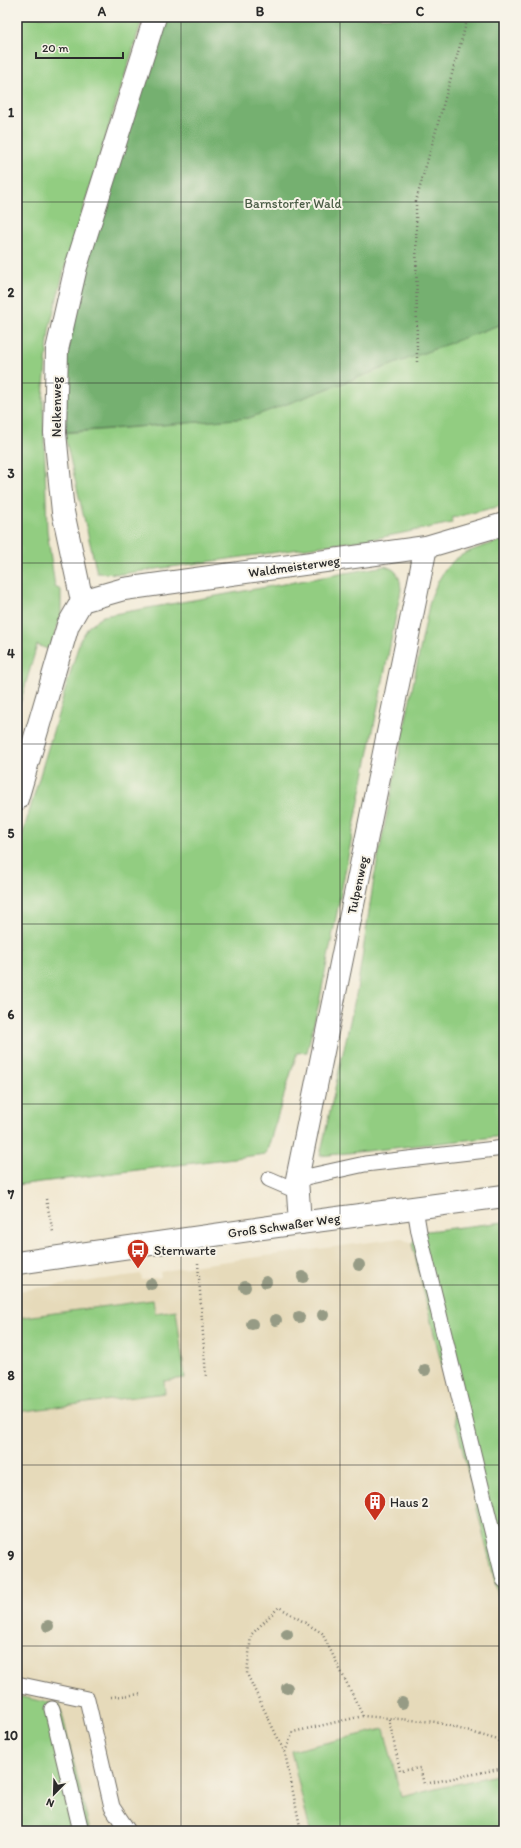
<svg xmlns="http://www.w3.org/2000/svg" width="521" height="1848" font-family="Itim,sans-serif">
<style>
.built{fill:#e6daba}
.green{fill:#92cd81;stroke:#5e7c56}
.forest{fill:#75b06f;stroke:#506e4d}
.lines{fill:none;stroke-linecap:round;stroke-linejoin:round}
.service-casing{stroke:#716e66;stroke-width:17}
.minor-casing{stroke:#716e66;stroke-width:24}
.tertiary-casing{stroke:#716e66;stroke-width:24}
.path{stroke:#716e66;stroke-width:2.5;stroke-dasharray:1 3;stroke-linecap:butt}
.service{stroke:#fff;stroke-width:15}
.minor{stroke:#fff;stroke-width:22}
.tertiary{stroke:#fff;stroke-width:22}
.tree{fill:#969b85}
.grid{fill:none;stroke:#2b2b2b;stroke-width:1;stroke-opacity:0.55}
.labels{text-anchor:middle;stroke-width:4;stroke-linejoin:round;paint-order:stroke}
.park-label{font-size:13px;fill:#4a5c45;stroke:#f7f3e8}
.street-label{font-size:13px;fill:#2b2b2b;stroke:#f7f3e8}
.poi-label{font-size:13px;fill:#2b2b2b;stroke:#f7f3e8;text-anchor:start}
.neatline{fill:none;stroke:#2b2b2b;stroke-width:1.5}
.grid-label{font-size:13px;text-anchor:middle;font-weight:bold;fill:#2b2b2b}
</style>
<rect width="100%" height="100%" fill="#f7f3e8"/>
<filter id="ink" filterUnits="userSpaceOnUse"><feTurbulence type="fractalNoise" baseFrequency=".025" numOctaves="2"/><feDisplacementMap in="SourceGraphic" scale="8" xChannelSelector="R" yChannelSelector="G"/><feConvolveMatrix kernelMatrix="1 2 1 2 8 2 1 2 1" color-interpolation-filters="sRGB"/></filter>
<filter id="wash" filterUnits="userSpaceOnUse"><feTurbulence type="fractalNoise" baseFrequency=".012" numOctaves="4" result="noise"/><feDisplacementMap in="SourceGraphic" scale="16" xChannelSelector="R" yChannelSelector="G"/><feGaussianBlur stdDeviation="0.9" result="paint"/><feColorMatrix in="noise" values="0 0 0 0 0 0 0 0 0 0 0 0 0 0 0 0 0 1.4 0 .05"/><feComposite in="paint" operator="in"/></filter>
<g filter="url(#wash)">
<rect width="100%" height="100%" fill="#f2e9d3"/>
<path class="built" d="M401,1238L412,1244L504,1619V1831H90L60,1705L17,1696V1291L141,1274L142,1280L161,1277L160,1272L198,1265Z"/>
<path class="green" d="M17,17H143L65,267L49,330L43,398L47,530L55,587L61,590V615L50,650L37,645L17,714Z
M504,323V505L452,518V523L378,538L121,574L97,573L64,433L249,418Z
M504,540V1136L320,1156L357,990L374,878L430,600C447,555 461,553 504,540Z
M385,566C398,570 400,576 401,590L319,1003L307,1052L297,1053L266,1154L17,1185V853L80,640L89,626L103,616Z
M504,1222V1619L412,1244L419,1232Z
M153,1300L155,1313L176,1310L185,1378L164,1381L165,1393L17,1412V1318Z
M17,1696L60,1705L90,1831H17Z
M384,1729L401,1797L496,1775L504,1809V1831H310L291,1751Z"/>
<path class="forest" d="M155,17H504V323L249,418L55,433L57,350Z"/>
</g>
<g filter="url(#ink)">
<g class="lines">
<g class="service-casing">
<path id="service" d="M269,1179L297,1191
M297,1179L365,1164L504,1148
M415,1208L419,1232L504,1580
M17,1684L87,1699L112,1807L128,1831
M52,1709L81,1831"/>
</g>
<g class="minor-casing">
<path id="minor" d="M82,601L124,589L426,547L504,524
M17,799L68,625L82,601L63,512L55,433L57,350L76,267L155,17
M300,1223L297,1179L426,547"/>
</g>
<g class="tertiary-casing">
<path id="tertiary" d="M17,1263L277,1226L504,1196"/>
</g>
<path class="path" d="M417,362L416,201L468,17
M46,1199L53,1232
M198,1263L206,1377
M111,1697L142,1694
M389,1719L400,1771L420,1768L424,1784L504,1768
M285,1752L293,1732L363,1716L436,1722L498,1740L504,1761
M301,1831L285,1753L247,1674L251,1635L279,1607L322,1633L363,1716"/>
<use href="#service" class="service"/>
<use href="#minor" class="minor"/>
<use href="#tertiary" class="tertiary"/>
</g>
<g class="tree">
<circle cx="359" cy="1265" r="6"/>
<circle cx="303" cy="1277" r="6"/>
<circle cx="266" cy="1282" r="6"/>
<circle cx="151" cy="1284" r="6"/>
<circle cx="245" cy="1287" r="6"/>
<circle cx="323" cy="1315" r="6"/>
<circle cx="299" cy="1317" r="6"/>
<circle cx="276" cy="1320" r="6"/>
<circle cx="252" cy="1324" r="6"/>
<circle cx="425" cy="1370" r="6"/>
<circle cx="48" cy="1626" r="6"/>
<circle cx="287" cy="1634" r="6"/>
<circle cx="287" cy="1688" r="6"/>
<circle cx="402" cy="1703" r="6"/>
</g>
</g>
<path class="grid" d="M181,17V1831M340,17V1831M17,202H504M17,383H504M17,563H504M17,744H504M17,924H504M17,1104H504M17,1285H504M17,1465H504M17,1646H504"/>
<defs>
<g id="bus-pin" transform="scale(1.15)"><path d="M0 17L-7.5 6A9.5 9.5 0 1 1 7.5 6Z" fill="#c8321e" stroke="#f7f3e8"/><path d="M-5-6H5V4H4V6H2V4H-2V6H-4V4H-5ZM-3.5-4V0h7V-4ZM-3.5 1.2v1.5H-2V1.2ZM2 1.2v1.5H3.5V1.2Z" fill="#fff"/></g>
<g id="building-pin" transform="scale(1.15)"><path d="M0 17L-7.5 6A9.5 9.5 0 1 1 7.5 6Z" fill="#c8321e" stroke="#f7f3e8"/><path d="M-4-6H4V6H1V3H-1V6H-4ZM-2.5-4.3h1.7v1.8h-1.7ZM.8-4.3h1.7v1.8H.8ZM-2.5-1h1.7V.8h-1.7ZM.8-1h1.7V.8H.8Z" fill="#fff"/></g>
</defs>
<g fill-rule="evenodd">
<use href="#bus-pin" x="138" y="1250"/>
<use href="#building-pin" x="375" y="1502"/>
</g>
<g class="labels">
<g class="park-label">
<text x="293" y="208">Barnstorfer Wald</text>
</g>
<g class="street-label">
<text transform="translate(56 407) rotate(-90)" y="5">Nelkenweg</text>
<text transform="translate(294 566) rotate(-8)" y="5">Waldmeisterweg</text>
<text transform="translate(357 885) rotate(-78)" y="5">Tulpenweg</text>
<text transform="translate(284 1225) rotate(-8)" y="5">Groß Schwaßer Weg</text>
</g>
<g class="poi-label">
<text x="154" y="1255">Sternwarte</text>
<text x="390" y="1507">Haus 2</text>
</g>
</g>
<rect width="521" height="1848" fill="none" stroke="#f7f3e8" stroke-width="44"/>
<g transform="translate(54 1794) rotate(203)" stroke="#f7f3e8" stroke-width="3" paint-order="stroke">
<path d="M0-3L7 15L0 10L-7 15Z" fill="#2b2b2b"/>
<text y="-6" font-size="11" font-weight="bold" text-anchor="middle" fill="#2b2b2b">N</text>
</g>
<path d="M36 52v6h87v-6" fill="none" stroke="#2b2b2b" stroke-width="2"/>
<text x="42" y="52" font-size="12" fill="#2b2b2b" stroke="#f7f3e8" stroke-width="3" paint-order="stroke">20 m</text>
<rect x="22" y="22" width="477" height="1804" class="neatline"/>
<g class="grid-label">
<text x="102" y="16">A</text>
<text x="260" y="16">B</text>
<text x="420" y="16">C</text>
<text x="11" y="117">1</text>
<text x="11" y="297">2</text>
<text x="11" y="478">3</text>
<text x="11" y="658">4</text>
<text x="11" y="838">5</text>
<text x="11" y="1019">6</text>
<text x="11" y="1199">7</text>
<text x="11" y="1380">8</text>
<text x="11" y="1560">9</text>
<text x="11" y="1740">10</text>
</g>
</svg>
